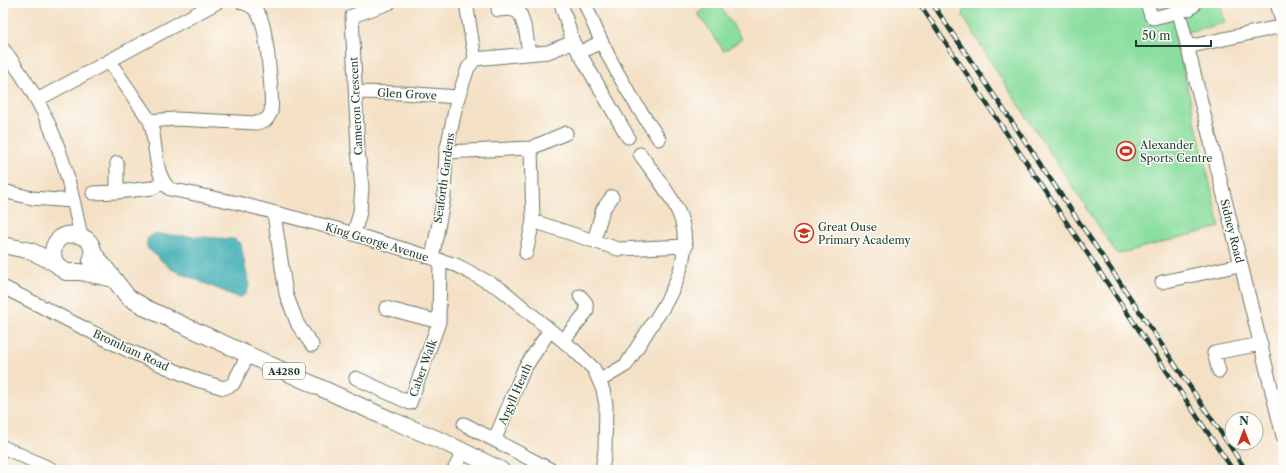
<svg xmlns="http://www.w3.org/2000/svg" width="1286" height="473" font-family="'Libre Caslon Text',serif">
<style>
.green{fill:#8bde9f;stroke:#558e6a}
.water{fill:#39abb1;stroke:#2c7472}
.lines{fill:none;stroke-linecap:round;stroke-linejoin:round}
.minor-casing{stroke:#6a7667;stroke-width:15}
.major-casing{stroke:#6a7667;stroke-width:18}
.minor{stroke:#fff;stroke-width:13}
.major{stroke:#fff;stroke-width:16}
.rail-casing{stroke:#1f3d34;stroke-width:4.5}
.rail{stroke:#fdfcf7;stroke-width:3;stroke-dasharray:9;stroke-linecap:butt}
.labels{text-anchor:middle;stroke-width:3;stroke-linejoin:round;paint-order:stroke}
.shield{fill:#fdfcf7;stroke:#62766e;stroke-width:1}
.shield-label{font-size:10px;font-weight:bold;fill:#1f3d34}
.street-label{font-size:11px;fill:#1f3d34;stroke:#fdfcf7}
.poi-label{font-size:11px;fill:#1f3d34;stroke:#fdfcf7;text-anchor:start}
</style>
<rect width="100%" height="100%" fill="#fdfcf7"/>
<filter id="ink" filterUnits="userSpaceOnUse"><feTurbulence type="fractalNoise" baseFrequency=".025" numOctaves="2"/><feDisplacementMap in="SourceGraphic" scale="8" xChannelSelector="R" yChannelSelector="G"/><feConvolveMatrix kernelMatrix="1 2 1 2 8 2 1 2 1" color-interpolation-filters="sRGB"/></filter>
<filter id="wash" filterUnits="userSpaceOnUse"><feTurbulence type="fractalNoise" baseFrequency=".012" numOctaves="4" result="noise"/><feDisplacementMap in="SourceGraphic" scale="16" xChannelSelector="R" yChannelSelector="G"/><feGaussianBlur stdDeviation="0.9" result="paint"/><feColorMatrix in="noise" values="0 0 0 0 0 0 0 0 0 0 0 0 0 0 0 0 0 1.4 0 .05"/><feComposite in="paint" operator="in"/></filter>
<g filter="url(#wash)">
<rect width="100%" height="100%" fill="#f4e0c5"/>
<path class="green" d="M714,3H718L742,39L724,51L698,14Z
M966,3H1220L1225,23L1175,35L1220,227L1117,254L999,75L963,16Z"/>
<path class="water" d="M154,234L234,239L241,244L249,286L246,294L239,298L171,269L147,248V239Z"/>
</g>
<g filter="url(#ink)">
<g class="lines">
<g class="minor-casing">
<path id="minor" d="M466,3L475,59
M561,3L573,42L628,137
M585,3C605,55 628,94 659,139
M1147,3L1151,16L1153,18L1189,9L1193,6L1192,3
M1277,3L1283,25
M498,10L511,9L520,13L526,32L529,54
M1179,12L1283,436
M1187,47L1283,26
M3,49C28,81 49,118 61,156C70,182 75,209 81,236
M579,53L601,42
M109,61L150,121C157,141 153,176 170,189L238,203L337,229L456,265L501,289L574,350L594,369L603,390L606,405L605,450L602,470
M356,92L402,93L458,97
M37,100L216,3
M150,121L175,119L257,123L266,120C268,117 270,115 271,112C273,97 267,37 262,22C259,13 253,5 243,3
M531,148L533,221L618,249L686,246
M446,152L531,148L566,133
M640,154C652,171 666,188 676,207C696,244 678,285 657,317
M117,163V192L152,188L163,182
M3,191L32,198L73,201
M93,193L117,192
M274,214L286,294L298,325L312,345
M354,234L360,212L362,187L358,151L352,16L389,3
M594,241L603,209L612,197
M526,253L533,221
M432,258L444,197L446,152L457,101L468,68L475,59L548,52L573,42
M1162,282L1240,265
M3,287L127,350L197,380L224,388L233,384L248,355
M386,308L439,322
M563,341L587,311L586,303L580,296
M1219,371L1214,353L1261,344
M356,378L410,403L439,322L440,260
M599,381L626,365L654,321
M464,424L551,470
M495,439L524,369L550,330
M3,447L53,470
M454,470L463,452"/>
</g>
<g class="major-casing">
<path id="major" d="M3,245L31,251L55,263L66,272H80L114,279
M92,251L128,297L148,309L391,420L442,441L501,470
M55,263C42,223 104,228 91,261"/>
</g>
<use href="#minor" class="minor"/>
<use href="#major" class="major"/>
<g class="rail-casing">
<path id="rail" d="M919,3L1233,470
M932,3L1246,470"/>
</g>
<use href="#rail" class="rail"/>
</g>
</g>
<defs>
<g id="stadium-ring" transform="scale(1)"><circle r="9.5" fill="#fdfcf7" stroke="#c8321e" stroke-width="1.5"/><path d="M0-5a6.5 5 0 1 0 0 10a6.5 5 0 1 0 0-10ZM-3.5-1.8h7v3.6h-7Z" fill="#c8321e"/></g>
<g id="school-ring" transform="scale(1)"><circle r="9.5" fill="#fdfcf7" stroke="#c8321e" stroke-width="1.5"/><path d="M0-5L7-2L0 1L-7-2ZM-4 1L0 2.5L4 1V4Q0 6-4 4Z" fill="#c8321e"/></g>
</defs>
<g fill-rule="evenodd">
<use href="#stadium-ring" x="1126" y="151"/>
<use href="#school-ring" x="804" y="233"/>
</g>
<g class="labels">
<rect class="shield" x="263" y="363" width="42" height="16" rx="3"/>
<g class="shield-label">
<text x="284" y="375">A4280</text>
</g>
<g class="street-label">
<text transform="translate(407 94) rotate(3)" y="4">Glen Grove</text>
<text transform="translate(356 106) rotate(-93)" y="4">Cameron Crescent</text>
<text transform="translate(444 178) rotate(-82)" y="4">Seaforth Gardens</text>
<text transform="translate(1232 231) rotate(76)" y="4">Sidney Road</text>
<text transform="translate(377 242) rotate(17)" y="4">King George Avenue</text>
<text transform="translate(131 350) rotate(25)" y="4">Bromham Road</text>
<text transform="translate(423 368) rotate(-70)" y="4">Caber Walk</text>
<text transform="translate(515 394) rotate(-66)" y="4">Argyll Heath</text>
</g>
<g class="poi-label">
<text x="1140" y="149">Alexander<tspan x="1140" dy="13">Sports Centre</tspan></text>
<text x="818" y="231">Great Ouse<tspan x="818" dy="13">Primary Academy</tspan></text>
</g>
</g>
<rect width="1286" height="473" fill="none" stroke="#fdfcf7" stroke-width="16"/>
<g transform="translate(1244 431)"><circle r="19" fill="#fdfcf7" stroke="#a4b0a9"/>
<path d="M0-3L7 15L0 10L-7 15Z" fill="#c8321e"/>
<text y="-6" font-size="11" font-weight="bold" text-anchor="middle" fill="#1f3d34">N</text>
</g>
<path d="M1136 40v6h75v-6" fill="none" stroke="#1f3d34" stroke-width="2"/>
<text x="1142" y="40" font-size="12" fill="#1f3d34" stroke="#fdfcf7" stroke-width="3" paint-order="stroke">50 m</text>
</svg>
